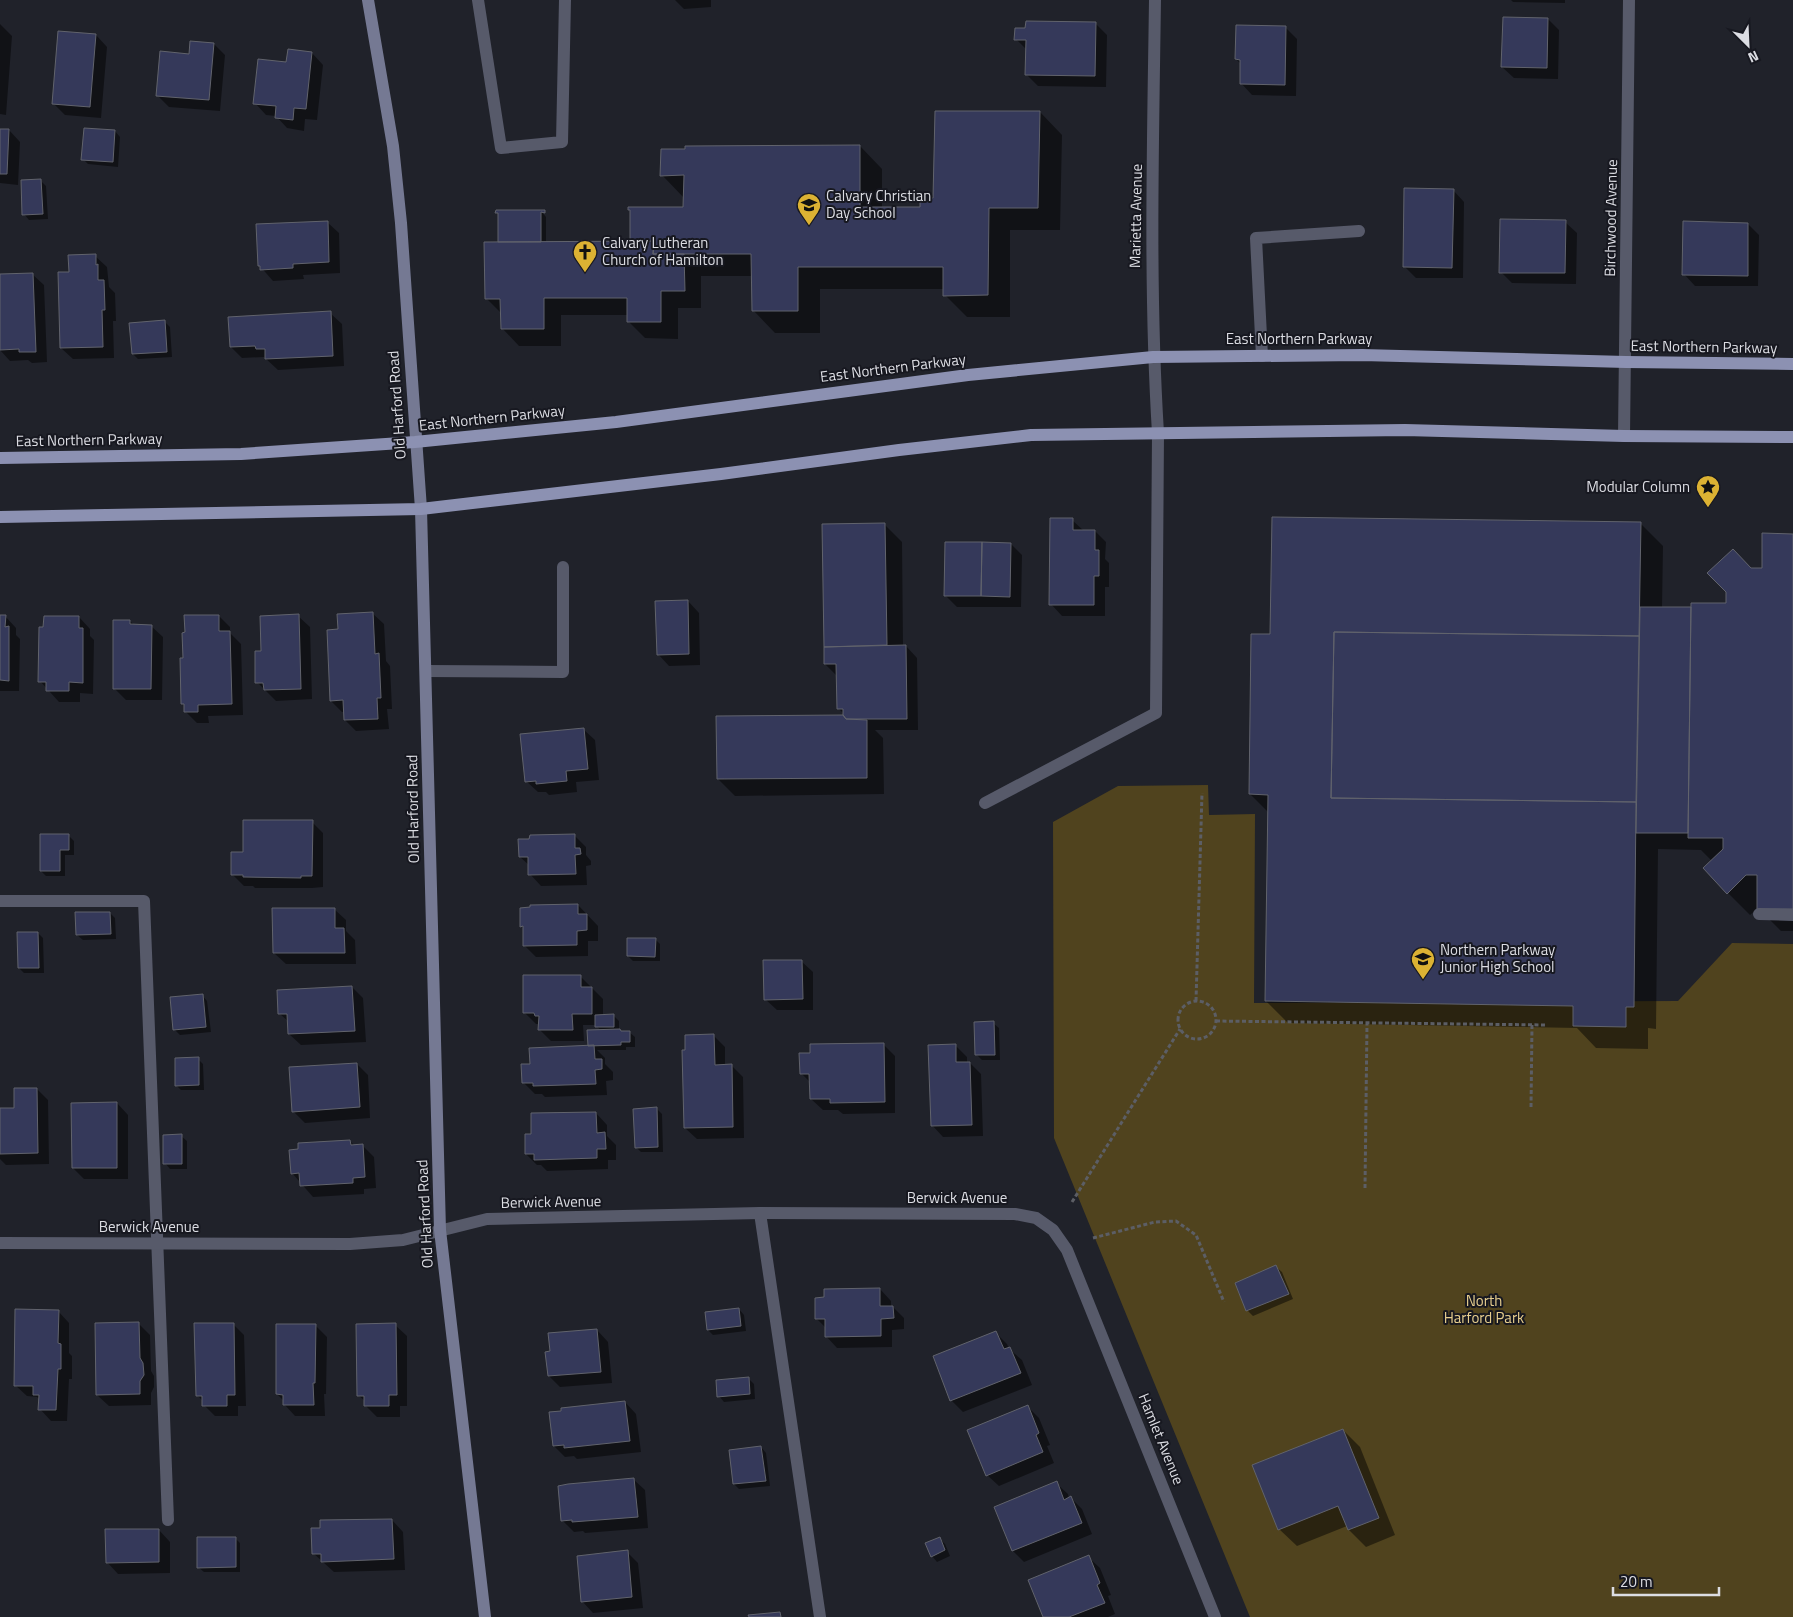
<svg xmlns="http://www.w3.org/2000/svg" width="1793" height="1617" font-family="'Titillium Web',sans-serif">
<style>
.green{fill:#50431e}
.shadow{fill:#0007}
.building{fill:#35395a;stroke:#61636c}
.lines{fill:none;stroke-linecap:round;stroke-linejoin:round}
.path{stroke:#5c5e65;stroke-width:3;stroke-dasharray:4 2.5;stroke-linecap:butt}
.lane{stroke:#575a6a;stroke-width:12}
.street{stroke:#575a6a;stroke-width:12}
.secondary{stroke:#757993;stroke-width:12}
.primary{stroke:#8c91b2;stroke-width:12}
.labels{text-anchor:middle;stroke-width:4;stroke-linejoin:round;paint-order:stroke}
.poi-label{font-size:15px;fill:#dcdde3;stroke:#171820;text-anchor:start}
.street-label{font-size:15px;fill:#dcdde3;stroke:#171820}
.park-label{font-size:15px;fill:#e7ce8e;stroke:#171820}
</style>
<rect width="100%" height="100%" fill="#20222a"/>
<path class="green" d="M1208,785L1209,815L1255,814L1254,1003L1678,1001L1732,943L1793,944V1617H1250L1054,1138L1053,822L1118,786Z"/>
<path class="shadow" d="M675,0H711V7L684,9Z
M1511,0H1565V3L1513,2Z
M1548,19L1559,30L1558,79L1514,78L1502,67Z
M0,24L12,36L6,115L0,114Z
M1096,24L1107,35L1106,87L1038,86L1026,74L1027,50L1016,39Z
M1285,27L1297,39L1296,96L1252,95L1241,83V64L1236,59Z
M59,32L96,35L107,47L101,118L65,115L53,103Z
M214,44L225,55L220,111L169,107L157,95L191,55Z
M312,53L323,65L317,120L305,119L304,131L287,128L276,116L266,115L255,103L288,64Z
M1040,112L1062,135L1060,230H1010V317H967L945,295V289H820V333H775L753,310V276H701V308H678V339L645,338L628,321V315H561V346H519L502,328V314L486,298L499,243V214L497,212L541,211L546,217V243H632V212L629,210L684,208V198L662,175L860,146L882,169V208H921Z
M0,130H9L20,142L18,185L0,183Z
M115,131L120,137L118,167L88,164L83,159Z
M41,181L46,186L48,219L29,220L24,214Z
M1453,190L1464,202L1463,278H1416L1404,266Z
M327,222L339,233L340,273L303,275L304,279L273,281L259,265Z
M1565,222L1577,233L1576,284L1512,283L1501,272Z
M1748,224L1759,235L1758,286H1695L1684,274Z
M95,256L107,267L109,287L115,293L116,321H113L114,358L73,359L61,348L70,274Z
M32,274L44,285L47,362L32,363L28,360L10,361L0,350V275Z
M330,313L342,324L344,366L278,370L264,357L242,358L231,347Z
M164,321L170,327L172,357L138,359L133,354Z
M1072,520L1084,531H1095L1106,542L1105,559L1109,563V587H1105V616H1062L1051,604Z
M1640,523L1663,546L1662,608L1692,609L1727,605L1751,569L1763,570L1793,535V931H1781L1758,908L1750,915L1728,893L1714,860H1711L1701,850L1658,849L1656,1029L1648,1028V1049L1596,1048L1577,1028L1288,1023L1266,1001L1269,813L1250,794L1271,636Z
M824,525H885L902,542L903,646H906L917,658L918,730H875L883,738L884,794L735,796L718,779L846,716L838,708L836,675L825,664Z
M1011,544L1022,555L1021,607H957L945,595Z
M688,601L699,613L700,665L669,666L658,654Z
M372,613L384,624L386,661L390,666L392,709H387L389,729L356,731L345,720V712H342L331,701L339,630Z
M0,616H5L16,628V635L20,639L19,691H0Z
M219,616L230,627V633L241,644L243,715L208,716L209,723H197L185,711V706L183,704L184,659Z
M298,616L310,627L312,699L276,701L257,682L263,652Z
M79,617L90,629V636L94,640L93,694L80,693V702H59L40,681Z
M130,621L134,625L151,626L163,637L162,700H126L114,688Z
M583,729L595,740L599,780L576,782L577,792L549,795L546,792H538L526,781Z
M312,822L323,833V887L312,888H255L253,886H244L232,874L244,853Z
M68,835L74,841V855H65V876H46L41,871Z
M574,835L586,847V855L591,861V865L586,866L587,885L541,886L530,874V866L520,857Z
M578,905L598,926V941H588V956L536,957L524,945V929L521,926L531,908Z
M334,909L346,920V931L355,940L356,964H286L274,953Z
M110,913L115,918L116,939L83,940L77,935Z
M38,933L43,938L44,973H24L19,968Z
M655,939L660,944V961H633L628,956Z
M801,961L813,972V1010H777L765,999Z
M580,976L603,999V1016L613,1015L619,1021V1031L622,1032H629L635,1037V1047H626V1050H597L605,1058V1064L613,1072V1080L606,1081L607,1095L545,1097L542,1094H535L524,1083L591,1047L601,1031L596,1025H583L584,1041H551L540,1030V1024H536L524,1012Z
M352,987L363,998L366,1042L301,1045L289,1034V1022L280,1014Z
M202,995L207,1001L211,1032L180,1035L175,1030Z
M993,1023L999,1028L1000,1060H982L976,1054Z
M714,1036L725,1047V1065H731L743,1077L744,1138L697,1139L685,1128Z
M883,1044L895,1056V1113L843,1114L838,1110H823L811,1099V1083L801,1073L811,1054Z
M955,1045L967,1057V1063H970L981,1074L983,1136L943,1137L932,1125Z
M198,1059L203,1064L204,1090H181L176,1085Z
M357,1064L368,1075L370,1118L305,1123L293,1111Z
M37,1089L48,1100L49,1164L6,1165L0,1159V1110H15Z
M117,1103L128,1115V1179H84L73,1168Z
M656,1108L662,1114L663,1152H641L636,1147Z
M596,1113L607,1125V1136L616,1145V1160H608V1169L547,1171L541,1165H537L526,1154L533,1135Z
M181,1136L187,1141V1169H170L165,1163Z
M350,1141L355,1146L362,1145L374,1157L376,1188L364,1189V1194L313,1197L292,1173Z
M1276,1267L1282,1272L1293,1299L1253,1316L1248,1311L1236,1283Z
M880,1289L891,1301V1307H893L904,1318V1329L892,1330V1347L837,1348L826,1336V1328L816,1318Z
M739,1309L744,1315L746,1331L713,1335L708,1330Z
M58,1311L69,1323V1353L72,1356V1379H69L67,1421H51L40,1409V1400L37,1397L27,1396L15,1385Z
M138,1323L150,1335L151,1371L154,1376V1387L151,1393V1405L109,1406L97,1395Z
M233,1324L244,1335L246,1406H238V1416H215L204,1405V1402L197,1395Z
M315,1325L327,1337L326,1394H324L325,1416H295L284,1404V1401L277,1394Z
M395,1325L407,1336V1406H400V1417H377L366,1406V1402L358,1395Z
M597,1330L608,1342L612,1383L560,1387L549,1376Z
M996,1333L1007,1344L1009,1349L1022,1360L1032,1385L963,1412L951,1400Z
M748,1378L754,1384L755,1399L724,1402L719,1396Z
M625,1402L636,1414L641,1452L577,1459L574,1456L565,1457L554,1446Z
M1027,1406L1039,1418L1050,1445L1047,1446L1054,1463L999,1486L987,1475Z
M1343,1430L1360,1447L1395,1535L1366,1547L1349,1530L1347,1526L1297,1546L1279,1529Z
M761,1447L766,1453L770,1486L739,1489L734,1484Z
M633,1479L645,1490L648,1528L585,1533L583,1531L574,1532L562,1520Z
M1056,1483L1068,1494L1069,1499L1071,1498L1082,1509L1092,1534L1024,1562L1013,1551L995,1508Z
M392,1520L403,1532L405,1570L334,1572L313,1553Z
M159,1530L170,1542V1573L118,1574L107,1562Z
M235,1538L240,1543V1572H204L198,1567Z
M940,1539L945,1544L950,1556L937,1562L932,1556Z
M627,1552L638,1563L643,1608L593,1613L582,1601Z
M1088,1557L1100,1568L1111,1595L1108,1596L1115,1614L1108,1617H1045Z"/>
<path class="building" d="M1503,17L1548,18L1547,68L1501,67Z
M1026,21L1096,22L1095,76L1025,75L1026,40H1014L1015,28H1025Z
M1236,25L1286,26L1285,85L1240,84V60L1235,59Z
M58,31L96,34L90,107L52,104Z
M190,41L214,43L209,100L156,96L160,51L189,54Z
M288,49L312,52L306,109L294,108L293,120L275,118L276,106L253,104L258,59L286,62Z
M935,111H1040L1038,208H989L988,295L943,296V267H798V311H752L751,254H653L654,241L630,242V210H628V207H683L684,175L660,176L661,149H685V146L860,145V207H920V198H933Z
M84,128L115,130L113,162L81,160Z
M0,129H9L7,174H0Z
M41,179L43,214L22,215L21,180Z
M1404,188L1454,189L1452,268L1403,267Z
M496,210H545V213L541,212V242H498V213H495Z
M1500,219L1566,220L1565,273H1499Z
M328,221L329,262L293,264V268L260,270V266H258L256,224Z
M1683,221L1748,223V276L1682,275Z
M654,241L653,254H684L685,291H661V322H627V298H544V329H501L500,299H485L484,242Z
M96,254V265L98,264V280H104L105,310H102L103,347L60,348L58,272H69L68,255Z
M33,273L36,352H19V349L0,350V274Z
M331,311L333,356L265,359V349H256L255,346L230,347L228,317Z
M165,320L167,352L132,354L129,323Z
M1272,517L1641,522L1639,636L1334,632L1331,798L1636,802L1634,1007H1626V1027L1573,1026V1006L1265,1001L1268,795L1249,794L1251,634H1270Z
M1050,518H1073V530H1095V550H1099V576H1094V605H1049Z
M885,523L887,645L824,647L822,524Z
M1762,533L1793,534V909H1757V875H1746L1727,894L1703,868L1723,849V838H1688L1691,603H1726V592L1707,573L1733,549L1751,568H1762Z
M945,542H982L981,596H944Z
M982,542L1011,543L1010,597L981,596Z
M688,600L689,654L657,655L655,601Z
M1640,607H1691L1688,833H1636Z
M373,612L375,654L379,653L381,698H377L378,719L344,720L343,700L330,701L327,630L338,629L337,614Z
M299,614L301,689L264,690L263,683H255V651H261L260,616Z
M0,615H6L5,627L9,626V681L0,680Z
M184,615H219V631H230L232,704L198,705V712H184V704H181L180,658H183L182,633L185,632Z
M44,616H79V628H83V683L69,682V691H46V682H38L39,627H43Z
M113,620H130V624L152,625L151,689H113Z
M1334,632L1639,636L1636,802L1331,798Z
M906,645L907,719H846L843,715V709H837L836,664H824V647Z
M843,715L846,719L867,720V778L717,779L716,716Z
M584,728L588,769L566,771L567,781L536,784V781L525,782L520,734Z
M243,820H313L312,876H301V878L243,877V875H231V852H243Z
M40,834H69V850H60V871H40Z
M575,834V848H580L581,854L575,855L576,874L528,875V857H519L518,839H529L530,835Z
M578,904V914H587V930L577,931V945L523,946V926L520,927V908L530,907V905Z
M272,908H335V928H344L345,953H273Z
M75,912H110L111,934L76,935Z
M17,932H38L39,968H18Z
M627,938H656L655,957L627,956Z
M763,960H802L803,999L764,1000Z
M523,975H581V987H592V1014H572L573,1030H538L539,1016H535L534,1013H523Z
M352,986L355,1031L288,1034L287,1014H278L277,990Z
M203,994L206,1027L173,1030L170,997Z
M614,1014V1027H595V1015Z
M994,1021L995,1055H975L974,1022Z
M620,1029L621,1031H630V1042H621V1045L588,1046L587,1030Z
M714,1034L715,1065L732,1064L733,1127L684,1128L682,1050H685V1035Z
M884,1043L885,1102L830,1103V1099H810L809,1074H800L799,1053H810V1044Z
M956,1044V1062H970L972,1125L931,1126L928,1045Z
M594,1045L595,1059H602V1069L595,1070L596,1084L533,1086V1083H522L521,1064H530L529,1048Z
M199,1057V1085L175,1086V1058Z
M357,1063L360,1107L292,1112L289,1067Z
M14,1088H37L38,1153L0,1154V1108H14Z
M117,1102V1168H72L71,1103Z
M657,1107L658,1147L635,1148L633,1109Z
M596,1112L597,1133L605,1132L606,1149H597V1158L534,1160V1154H525V1134H531V1113Z
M182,1134V1164H163V1135Z
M350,1140L351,1145L363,1144L365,1177L353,1178V1183L300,1186L299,1173L291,1174L289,1150L298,1149V1143Z
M1276,1265L1289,1294L1246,1311L1235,1283Z
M880,1288V1306H893L894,1318L881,1319V1336L825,1337V1319H815V1298L824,1297V1289Z
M739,1308L741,1326L707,1330L705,1312Z
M15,1309L59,1310L58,1343L61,1344V1369H58L56,1410H38L39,1395H33V1386H14Z
M139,1322L140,1358L143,1363L144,1375L140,1381V1394L96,1395L95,1323Z
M194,1323H234L235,1395H227V1406H202V1396H196Z
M396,1323L397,1395H389V1406H364V1396H357L356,1324Z
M276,1324H316L315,1383H313L314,1405H283V1395L276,1394Z
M597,1329L601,1372L548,1376L545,1352L550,1351L548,1333Z
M996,1331L1004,1349L1010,1347L1021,1373L950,1401L933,1356Z
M749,1377L750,1394L717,1397L716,1380Z
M625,1401L630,1441L564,1448V1445L553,1446L549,1412L561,1411V1408Z
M1028,1405L1039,1433L1036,1435L1043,1452L986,1476L967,1430Z
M1343,1429L1379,1518L1348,1530L1338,1506L1278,1530L1252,1465Z
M761,1446L766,1481L733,1484L729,1450Z
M634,1478L638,1517L572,1522V1520L561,1521L558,1486L568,1484Z
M1057,1481L1064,1500L1071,1496L1082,1523L1012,1551L994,1507Z
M392,1519L394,1559L321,1562V1554H312L311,1528H320V1520Z
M105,1529H159V1562L106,1563Z
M197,1537H236V1567L197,1568Z
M940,1537L945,1550L931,1557L925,1543Z
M628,1550L632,1597L581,1602L577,1556Z
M1089,1555L1100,1583L1097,1585L1105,1603L1069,1617H1043L1028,1580Z
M780,1612L781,1617H749L748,1615Z"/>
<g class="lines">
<path class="path" d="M1178 1020a19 19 0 1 1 38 0a19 19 0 1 1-38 0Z
M1196,1001L1202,793
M1216,1021L1546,1025
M1531,1107L1532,1025
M1365,1188L1367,1023
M1072,1202L1180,1029
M1093,1238L1155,1222L1176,1221L1196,1235L1224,1302"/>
<path class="lane" d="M478,0L501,148L562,142L565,0
M1262,356L1256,238L1359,231
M426,671L563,672V567
M985,803L1156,713L1158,433
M0,901H144L168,1520
M1759,914L1793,915
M760,1213L820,1617"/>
<path class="street" d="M1155,0C1153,144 1149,288 1158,433
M1624,436L1629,0
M0,1243L350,1244L403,1240L487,1219L760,1213L1015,1214L1036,1218L1053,1230L1067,1250L1215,1617"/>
<path class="secondary" d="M368,0L393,146L401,223L421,509L440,1230L485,1617"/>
<path class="primary" d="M0,458L241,454L415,442L616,422L968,375L1153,357L1362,355L1626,362L1793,364
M0,517L421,509L721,474L899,450L1031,435L1405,430L1624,436L1793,437"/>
</g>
<defs>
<g id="school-pin" transform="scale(1.25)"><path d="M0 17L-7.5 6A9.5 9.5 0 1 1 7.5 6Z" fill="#dcb233" stroke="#171820"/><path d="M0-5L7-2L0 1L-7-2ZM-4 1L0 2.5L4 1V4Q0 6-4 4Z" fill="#111"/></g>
<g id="church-pin" transform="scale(1.25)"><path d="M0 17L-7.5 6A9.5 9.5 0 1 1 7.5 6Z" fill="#dcb233" stroke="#171820"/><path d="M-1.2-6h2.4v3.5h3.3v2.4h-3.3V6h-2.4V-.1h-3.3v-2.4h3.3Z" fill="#111"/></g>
<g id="sight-pin" transform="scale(1.25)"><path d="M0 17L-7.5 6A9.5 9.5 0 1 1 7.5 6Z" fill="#dcb233" stroke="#171820"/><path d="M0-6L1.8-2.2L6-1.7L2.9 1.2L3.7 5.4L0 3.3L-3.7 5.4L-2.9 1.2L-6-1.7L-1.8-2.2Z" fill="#111"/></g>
</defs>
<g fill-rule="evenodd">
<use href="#school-pin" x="809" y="205"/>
<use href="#church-pin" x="585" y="252"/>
<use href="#sight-pin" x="1708" y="487"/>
<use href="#school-pin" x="1423" y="959"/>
</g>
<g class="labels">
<g class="poi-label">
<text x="826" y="201">Calvary Christian<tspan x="826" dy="17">Day School</tspan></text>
<text x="602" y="248">Calvary Lutheran<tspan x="602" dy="17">Church of Hamilton</tspan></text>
<text x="1690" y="492" text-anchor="end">Modular Column</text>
<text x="1440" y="955">Northern Parkway<tspan x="1440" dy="17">Junior High School</tspan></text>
</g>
<g class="street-label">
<text transform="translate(1136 216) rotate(-89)" y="5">Marietta Avenue</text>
<text transform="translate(1611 218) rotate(-89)" y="5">Birchwood Avenue</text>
<text x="1299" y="344">East Northern Parkway</text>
<text transform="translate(1704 347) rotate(1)" y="5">East Northern Parkway</text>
<text transform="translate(893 368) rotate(-7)" y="5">East Northern Parkway</text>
<text transform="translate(397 405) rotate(-94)" y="5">Old Harford Road</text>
<text transform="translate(492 418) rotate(-6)" y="5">East Northern Parkway</text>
<text transform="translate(89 440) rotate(-1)" y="5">East Northern Parkway</text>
<text transform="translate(413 809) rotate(-91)" y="5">Old Harford Road</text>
<text x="957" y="1203">Berwick Avenue</text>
<text transform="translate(551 1202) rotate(-1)" y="5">Berwick Avenue</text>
<text transform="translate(425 1214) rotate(-93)" y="5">Old Harford Road</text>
<text x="149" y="1232">Berwick Avenue</text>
<text transform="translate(1161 1439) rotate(68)" y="5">Hamlet Avenue</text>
</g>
<g class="park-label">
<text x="1484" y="1306">North<tspan x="1484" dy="17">Harford Park</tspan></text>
</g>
</g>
<g transform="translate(1748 45) rotate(156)" stroke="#171820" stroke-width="4" paint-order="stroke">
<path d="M0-4L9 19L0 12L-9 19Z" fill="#dcdde3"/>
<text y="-8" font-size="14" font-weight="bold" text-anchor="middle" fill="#dcdde3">N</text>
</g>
<path d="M1613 1587v8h106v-8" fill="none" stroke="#dcdde3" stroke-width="2.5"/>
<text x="1620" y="1587" font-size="15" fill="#dcdde3" stroke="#171820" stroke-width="4" paint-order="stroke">20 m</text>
</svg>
